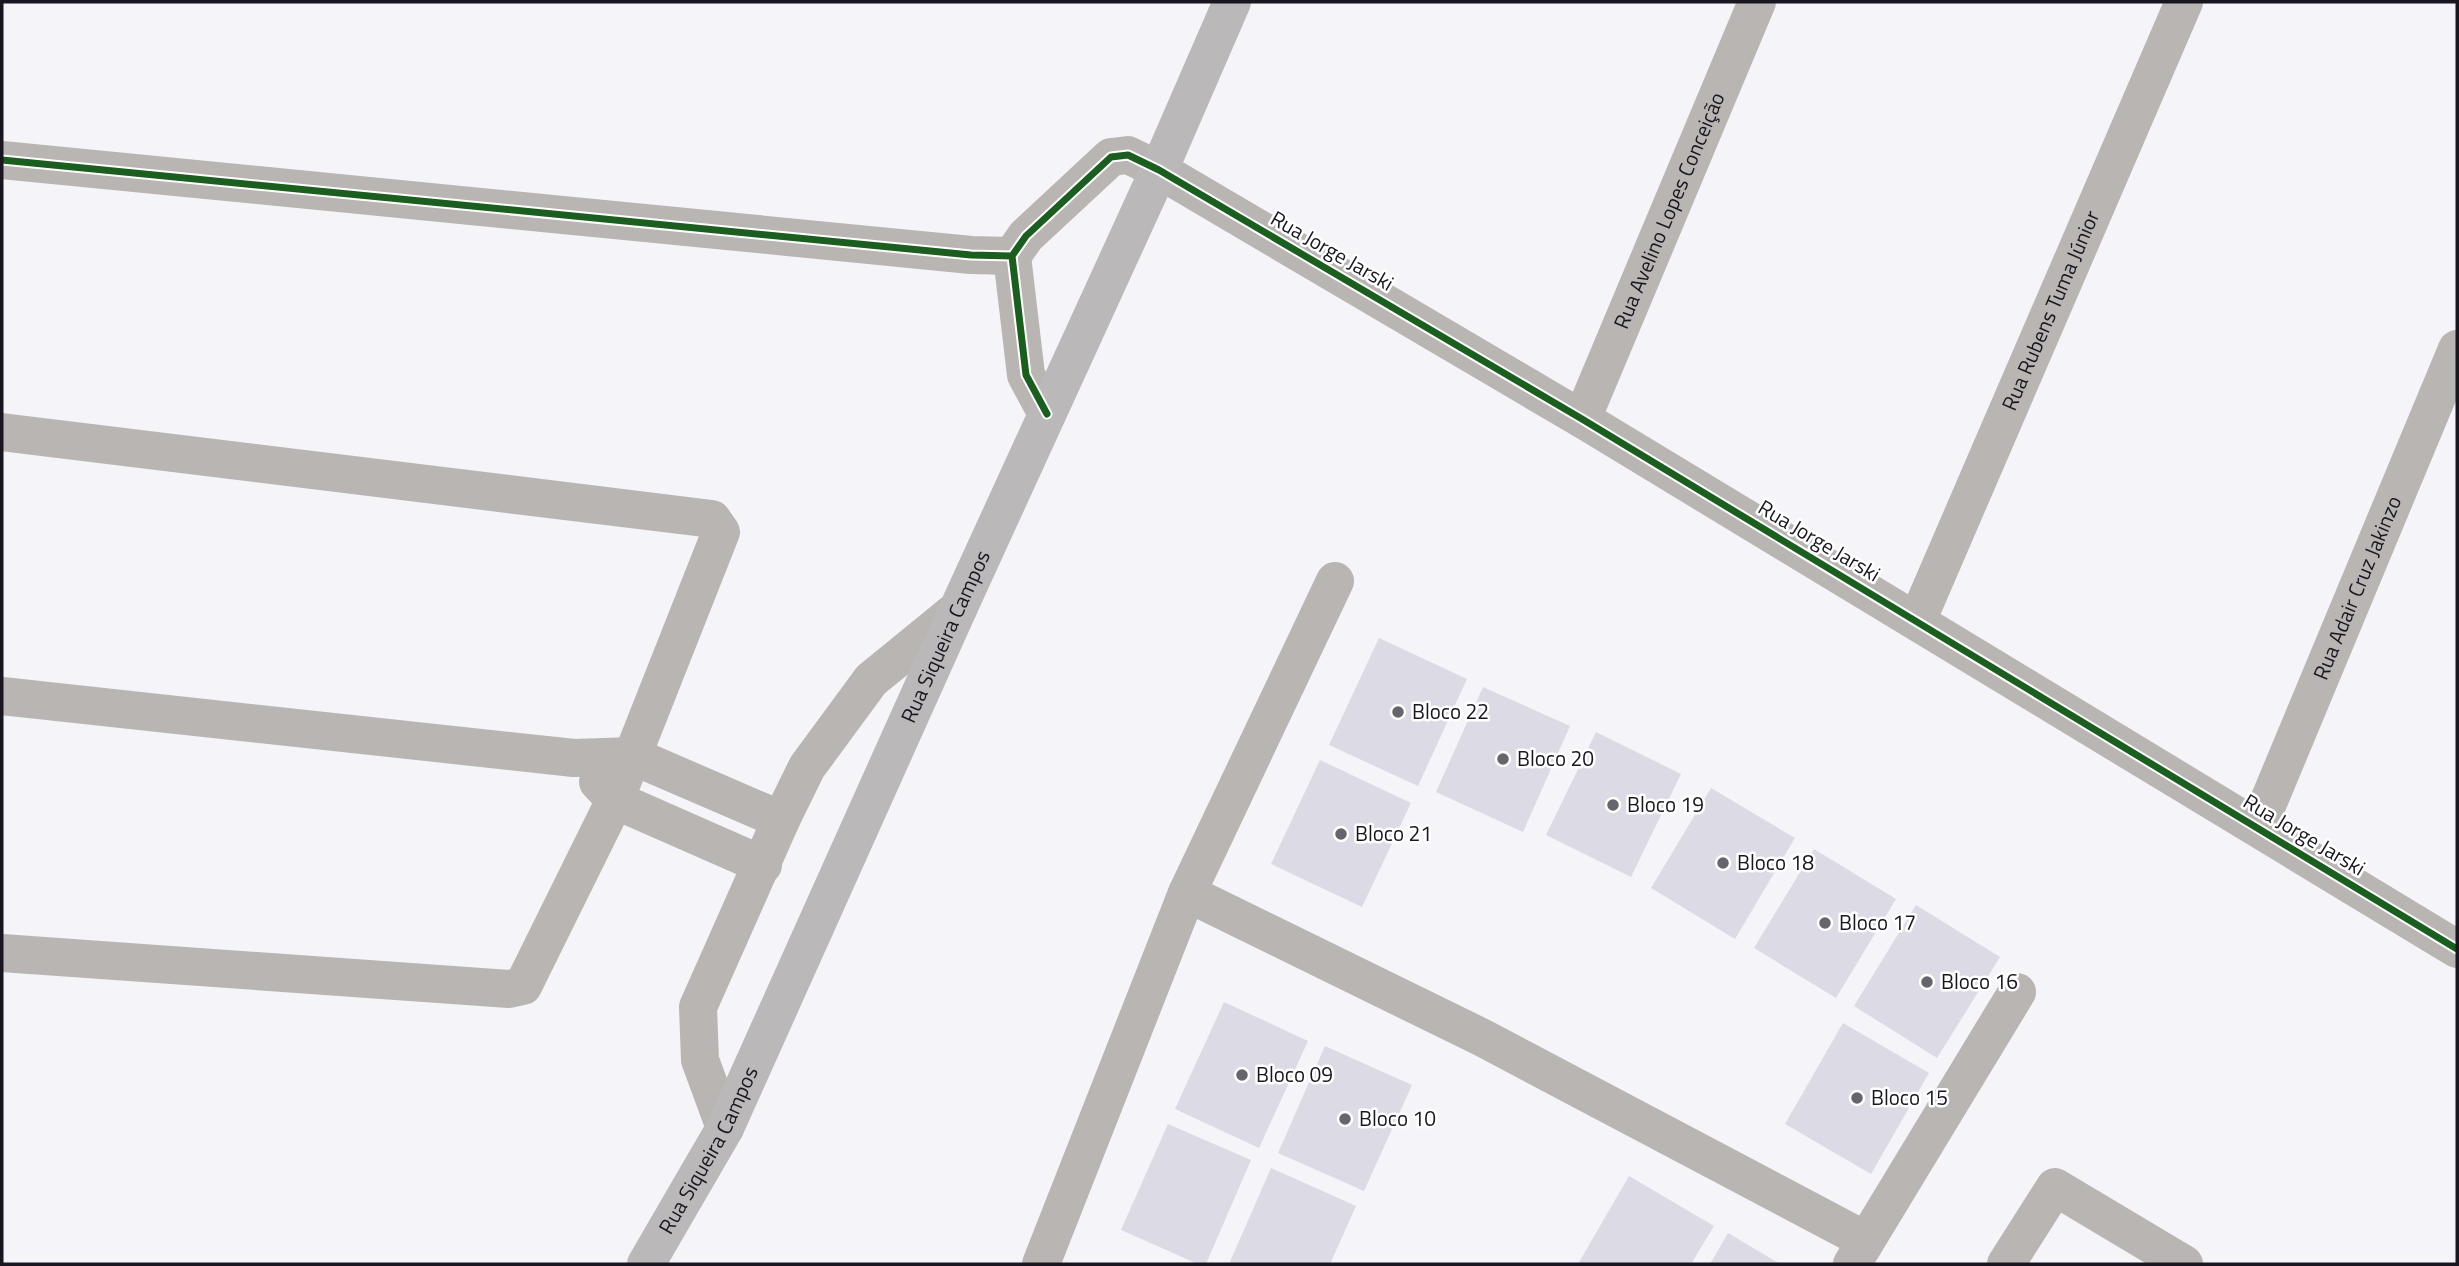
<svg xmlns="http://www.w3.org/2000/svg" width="2459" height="1266" font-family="'Titillium Web',sans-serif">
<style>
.building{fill:#dcdae4}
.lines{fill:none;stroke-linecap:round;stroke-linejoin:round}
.minor{stroke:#b8b5b3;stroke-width:38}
.major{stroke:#bab8b8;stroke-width:38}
.cycleway-casing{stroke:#fff;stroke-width:11}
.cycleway{stroke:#1b5e20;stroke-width:7}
.poi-dot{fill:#66646c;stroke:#fff;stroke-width:2.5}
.labels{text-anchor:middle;stroke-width:5;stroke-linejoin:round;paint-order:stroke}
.street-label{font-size:21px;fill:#191620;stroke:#fff}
.poi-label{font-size:21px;fill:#191620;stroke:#fff;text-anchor:start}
</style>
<rect width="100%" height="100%" fill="#f5f4f9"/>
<path class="building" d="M1379,638L1467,679L1418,786L1329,745Z
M1483,687L1570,726L1523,832L1436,792Z
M1596,732L1681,774L1631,877L1546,835Z
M1320,760L1411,803L1362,907L1271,864Z
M1711,788L1795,838L1735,939L1651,888Z
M1814,849L1896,899L1836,998L1754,948Z
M1916,905L2000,957L1937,1058L1854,1006Z
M1224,1002L1308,1041L1259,1148L1175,1109Z
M1843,1023L1929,1073L1871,1174L1785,1124Z
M1325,1046L1412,1085L1364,1191L1278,1153Z
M1168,1124L1251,1160L1206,1264H1198L1121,1230Z
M1271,1168L1356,1206L1330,1264H1229Z
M1629,1176L1714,1226L1691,1264H1578Z
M1728,1233L1780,1264H1710Z"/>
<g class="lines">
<g class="minor">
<path d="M2,160L971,255L1012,256"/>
<path d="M1047,414L1026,375L1012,256L1026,236L1111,157L1128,155L1159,170L1582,419L2457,949"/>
<path id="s1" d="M1582,419L1757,2"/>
<path d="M2,432L712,519L721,532L615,800L523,986L509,989L2,953"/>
<path id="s2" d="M1917,621L2184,2"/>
<path d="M2,696L574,758L633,756L781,820"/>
<path d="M598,782L615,800L763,865"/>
<path id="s3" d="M2258,827L2457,349"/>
<path d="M1187,893L1483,1038L1865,1240"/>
<path d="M725,1128L700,1060L698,1007L781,820L807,767L871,680L958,609"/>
<path d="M1041,1264L1187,893L1335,581"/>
<path d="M1852,1264L2017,992"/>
<path d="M2006,1264L2055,1187L2184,1264"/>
</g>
<path class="major" id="s4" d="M646,1264L725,1128L958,609L1159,170L1232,2"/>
<g class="cycleway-casing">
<path id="cycleway" d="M2,160L971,255L1012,256
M1047,414L1026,375L1012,256L1026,236L1111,157L1128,155L1159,170L1582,419L2457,949"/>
</g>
<use href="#cycleway" class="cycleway"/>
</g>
<g class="poi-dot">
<circle cx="1398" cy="712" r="7"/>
<circle cx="1503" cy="759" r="7"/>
<circle cx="1613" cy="805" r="7"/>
<circle cx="1341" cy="834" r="7"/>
<circle cx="1723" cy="863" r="7"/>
<circle cx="1825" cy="923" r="7"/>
<circle cx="1927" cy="982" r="7"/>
<circle cx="1242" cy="1075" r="7"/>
<circle cx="1857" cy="1098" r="7"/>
<circle cx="1345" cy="1119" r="7"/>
</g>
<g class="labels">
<g class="street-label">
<text dy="7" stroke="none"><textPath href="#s1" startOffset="226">Rua Avelino Lopes Conceição</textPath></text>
<text transform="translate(1332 251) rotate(30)" y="7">Rua Jorge Jarski</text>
<text dy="7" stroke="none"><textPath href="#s2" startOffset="338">Rua Rubens Tuma Júnior</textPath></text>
<text transform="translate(1819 541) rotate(31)" y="7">Rua Jorge Jarski</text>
<text dy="7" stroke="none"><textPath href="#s3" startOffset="259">Rua Adair Cruz Jakinzo</textPath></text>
<text dy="7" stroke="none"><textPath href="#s4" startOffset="696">Rua Siqueira Campos</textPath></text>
<text transform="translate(2304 835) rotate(31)" y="7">Rua Jorge Jarski</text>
<text dy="7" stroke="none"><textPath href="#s4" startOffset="130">Rua Siqueira Campos</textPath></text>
</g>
<g class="poi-label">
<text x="1412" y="719">Bloco 22</text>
<text x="1517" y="766">Bloco 20</text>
<text x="1627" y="812">Bloco 19</text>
<text x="1355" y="841">Bloco 21</text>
<text x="1737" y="870">Bloco 18</text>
<text x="1839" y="930">Bloco 17</text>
<text x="1941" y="989">Bloco 16</text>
<text x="1256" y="1082">Bloco 09</text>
<text x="1871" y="1105">Bloco 15</text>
<text x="1359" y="1126">Bloco 10</text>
</g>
</g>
<rect width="2459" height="1266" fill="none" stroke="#191620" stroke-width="7"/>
</svg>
